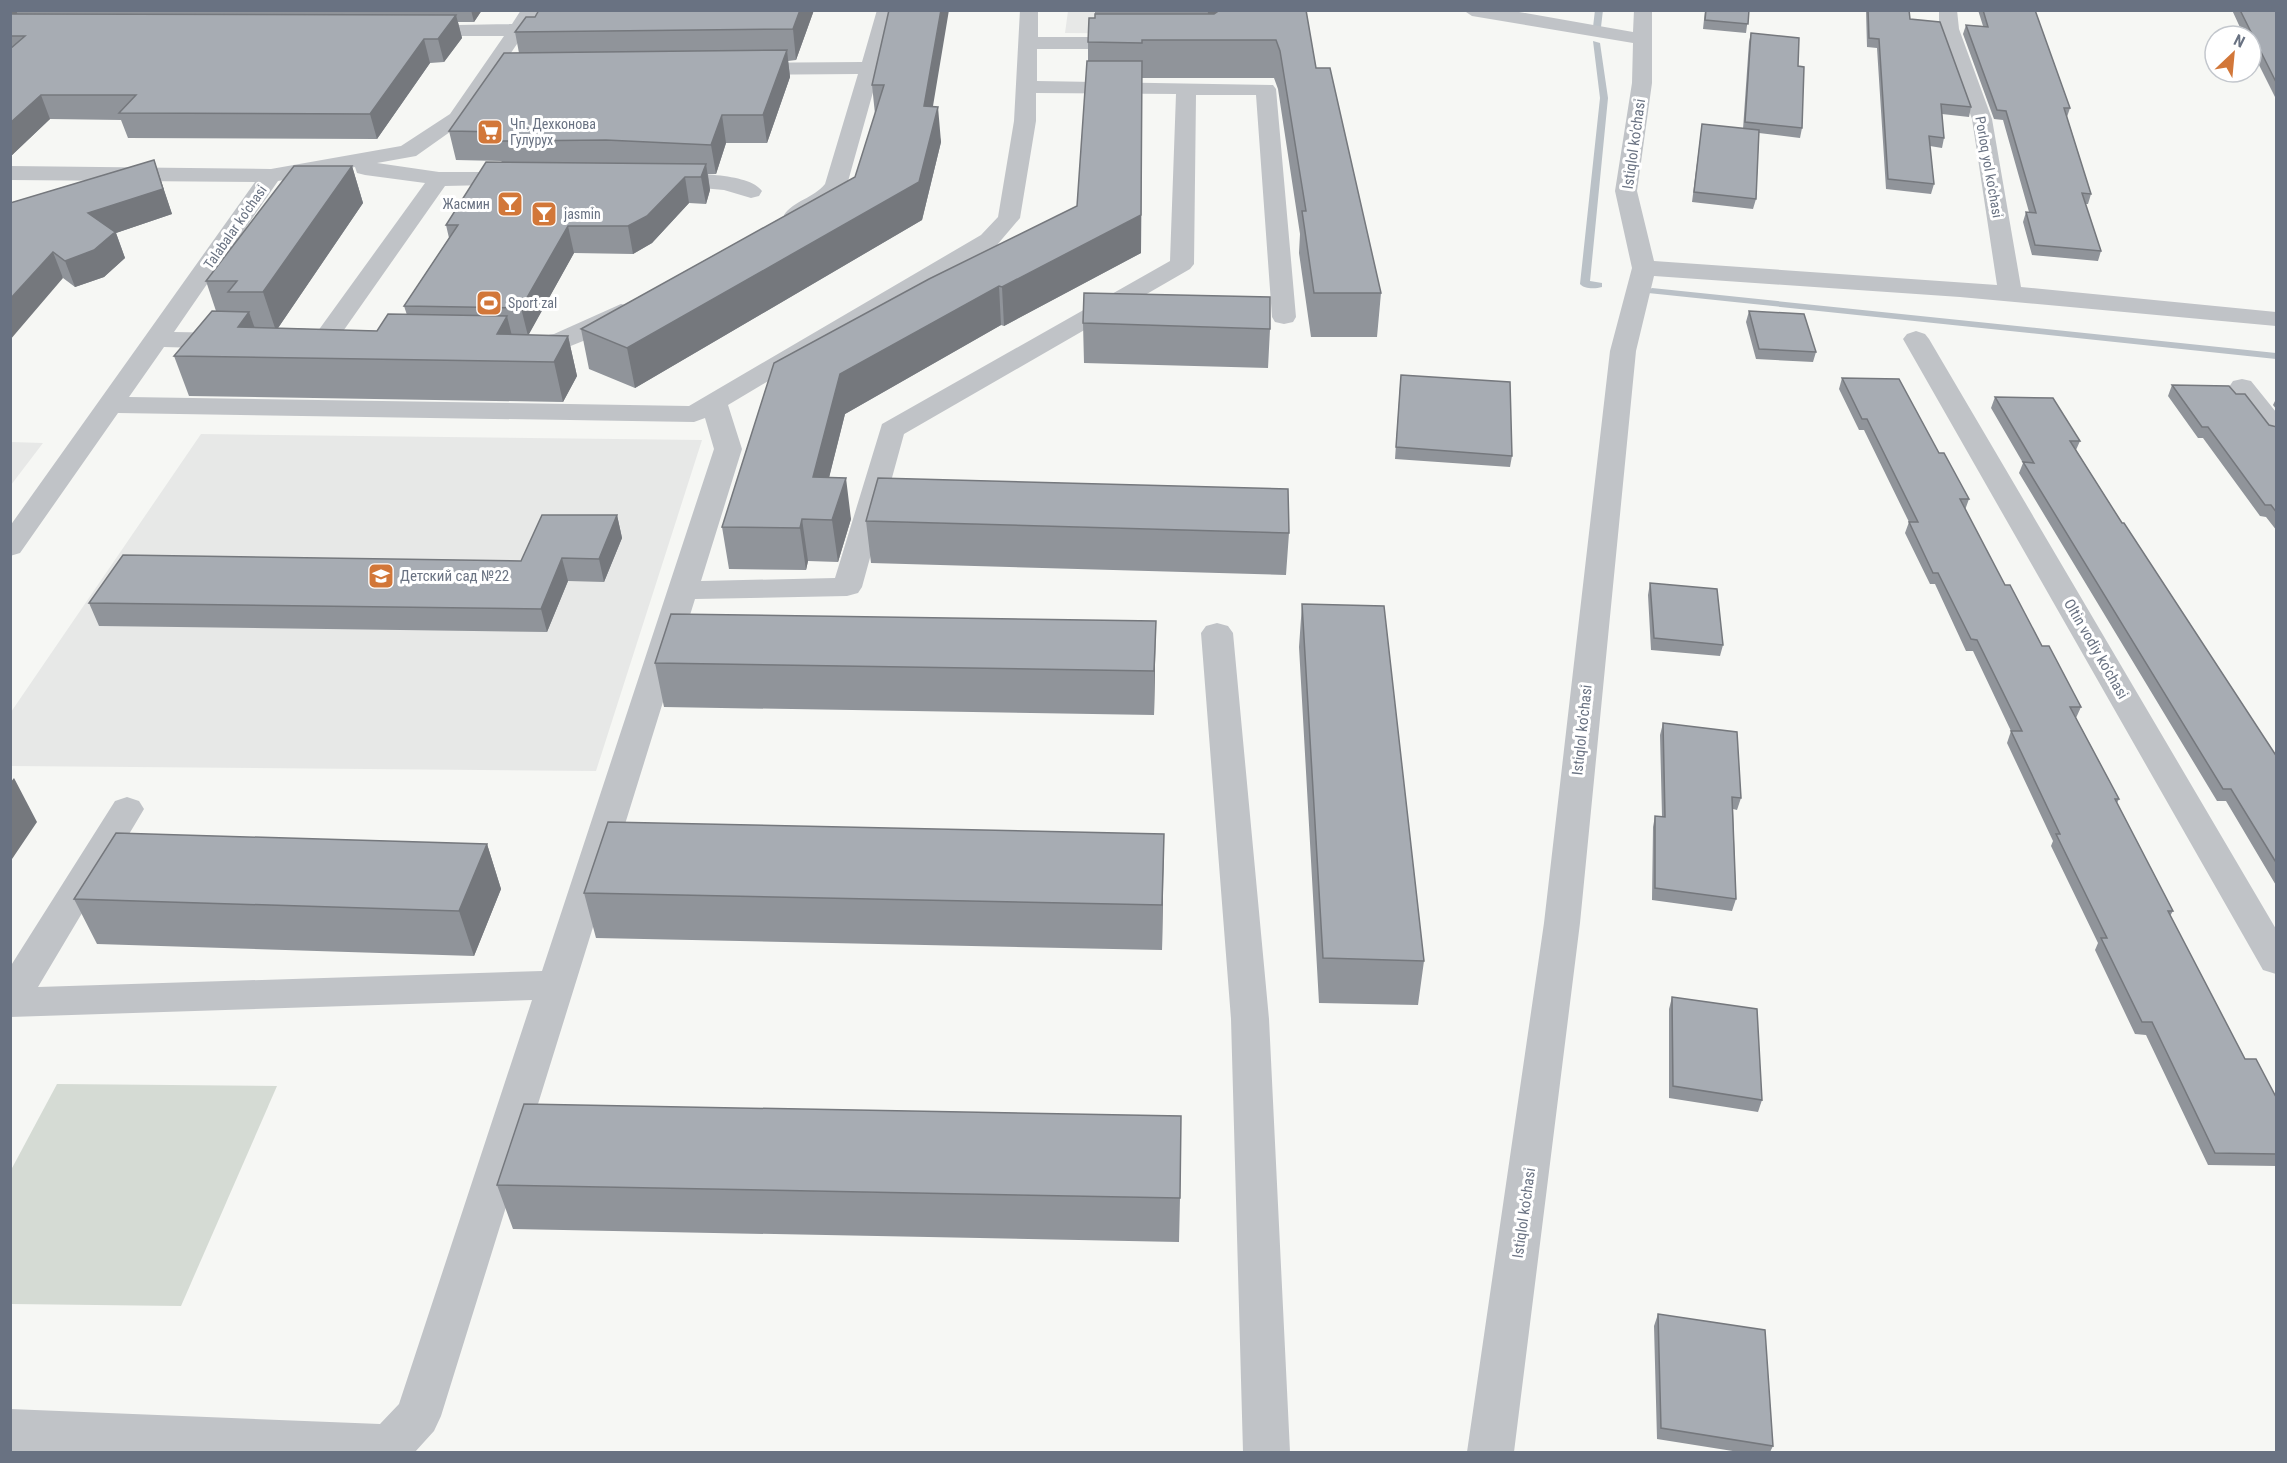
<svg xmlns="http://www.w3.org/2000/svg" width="2287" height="1463" font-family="'Roboto Condensed',sans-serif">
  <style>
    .built { fill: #e7e8e7 }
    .green { fill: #d5dbd4 }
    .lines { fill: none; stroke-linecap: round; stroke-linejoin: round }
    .stream { fill: #bac1c7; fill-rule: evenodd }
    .minor { fill: #c0c3c7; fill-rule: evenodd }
    .wall { fill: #90949a }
    .shaded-wall { fill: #75787d }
    .building { fill: #a7acb3; stroke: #75787d; stroke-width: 1.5 }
    .labels { text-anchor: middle; stroke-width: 6; stroke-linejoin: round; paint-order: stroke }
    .far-poi-label { font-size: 14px; fill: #697282; stroke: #fff; text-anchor: start }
    .far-street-label { font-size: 14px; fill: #697282; stroke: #fff }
    .street-label { font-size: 15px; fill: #697282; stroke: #fff }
    .poi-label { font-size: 15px; fill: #697282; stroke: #fff; text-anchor: start }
  </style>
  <rect width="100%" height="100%" fill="#f6f7f4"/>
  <!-- built -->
  <path class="built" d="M1068 11H1209L1201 34 1065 33Z
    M201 434 702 440 596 771 11 766V712Z
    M11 442 43 443 11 485 10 442Z"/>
  <!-- green -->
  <path class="green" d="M57 1084 277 1086 181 1306 11 1304V1170Z"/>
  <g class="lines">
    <!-- stream -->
    <path class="stream" d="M1595 10H1603L1601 27 1597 29 1593 27Z
      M1593 41 1600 43 1608 98 1590 281 1602 283V287C1595 289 1584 289 1580 284L1600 98Z
      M1652 288 2276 353V359L1648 293 1647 291Z"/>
    <!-- minor -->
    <path class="minor" d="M521 10H540L464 122 416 156 377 163 439 172H520L528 174 531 179 528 184 445 186 332 347 323 350 314 347 310 342 425 183 365 175 357 173 355 167 278 181 174 332 233 333 242 336 246 341 242 346 233 349 164 347 129 397 689 406 981 235 998 217 1014 121 1020 10H1038V37H1188L1198 43 1188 49H1037V81L1273 85 1276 89 1296 317 1293 322 1284 324 1275 322 1272 317 1256 95H1196L1194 264 1190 269 904 434 862 587 858 593 847 596 695 599 441 1416 434 1431 415 1452H10V1409L380 1424 399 1404 532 1000 10 1017V967L115 801 127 797 139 801 144 809 38 987 542 971 714 449 705 418 694 422 118 413 20 553 10 556V526L255 182 10 180V166L271 169 401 146 450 114 504 36H414L407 34 404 30 407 26 512 24ZM1036 93 1176 94 1170 261 882 424 835 578 701 581 742 449 728 405 997 245 1020 218 1036 121Z
      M877 10H896L847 185C835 203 810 226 787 220L784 215C793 201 814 198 825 184L858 74 745 75 738 73 735 69 738 65 745 63 862 62Z
      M1463 10H1508L1633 32 1634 10H1652V83L1637 191 1654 261 1997 285 1972 119 1939 29V10H1957L1959 29 1992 119 2021 287 2276 312V326L1960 297 1654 276 1636 351 1580 923 1514 1452H1467L1544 923 1610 351 1632 268 1615 191 1632 83 1633 43 1472 16Z
      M665 172C687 174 749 172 762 191L759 196 751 198 724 190 657 184 654 179 657 174Z
      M621 304 630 306 633 311 630 316C597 335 554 361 515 351L511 346 515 341 554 334Z
      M1916 331 1925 334 1929 339 2276 929V974L2263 970 1903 339 1907 334Z
      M2242 379 2251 381 2276 412V437L2266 435 2229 387 2233 381Z
      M1217 623 1228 626 1233 633 1269 1019 1290 1452H1243L1231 1019 1201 633 1206 626Z"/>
  </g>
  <!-- wall -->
  <path class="wall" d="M10 10H482L474 22H458L462 38 444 62 430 63 377 139 128 138 121 120 50 119 10 157Z
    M814 10 796 60 788 61 790 77 767 143H726L716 174H708L710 190 706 204 689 203 652 243 633 254 574 253 528 335 568 336 577 376 563 402 189 396 174 356 216 311 206 281 352 166 363 203 278 328 377 331 407 315 404 306 449 238 446 225 502 162 501 161 456 160 449 131 519 53 515 32 535 17Z
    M889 10 933 107 941 142 922 220 635 388 589 369 581 329 855 177 875 114 872 85Z
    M1095 10H1306L1316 68 1381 293 1377 337H1311L1299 253 1300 234 1278 89 1274 78H1142L1141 253 1004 326 1001 325 845 414 829 477 851 519 838 562 808 561 806 570 729 569 722 527 774 363 1077 206 1088 61V42L1095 18Z
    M1705 10H1749L1746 33 1703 29Z
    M1866 10H1909L1910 19 1971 107 1969 117 1942 114 1944 138 1942 148 1930 146 1934 184 1931 194 1886 189 1877 48 1867 47Z
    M1978 10H2035L2070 108 2067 117 2091 194 2088 204H2085L2101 251 2098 261 2032 255 2023 222 2026 212H2029L2003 120 1994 119 1963 34 1966 25 1983 26Z
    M2232 10H2277V101L2251 49V36H2244Z
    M1751 33 1798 66 1802 128 1800 138 1759 133 1756 199 1753 209 1692 202 1702 124 1743 129 1749 42Z
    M154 160 172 214 116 233 125 258 104 277 75 287 63 278 10 203Z
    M1749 311 1816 352 1813 362 1756 359 1746 322Z
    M1083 323 1270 329 1268 368 1084 363Z
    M1842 378 1939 453 1969 499 1965 510 2005 585 2042 646 2081 707 2076 718 2119 799 2117 803 2173 911 2170 916 2245 1059 2277 1099V1166L2208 1165 2146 1035 2135 1034 2095 950 2098 943 2051 846 2053 841 2007 743 2011 731 1973 651H1966L1935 584H1930L1905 533 1909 522 1864 430H1859L1839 389Z
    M2172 385 2236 394 2269 425 2277 427V531L2266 517 2260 516 2203 438H2198L2168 396Z
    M1400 386 1512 456 1510 467 1395 459Z
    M1995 397 2080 441 2076 450 2122 523 2277 757V887L2226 801H2217L2019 473 2023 463 1991 408Z
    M2277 397V410L2273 405Z
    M617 515 622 538 604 582 568 581 547 632 99 626 89 603 521 561Z
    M866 521 1289 533 1286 575 871 563Z
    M1650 583 1723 645 1720 656 1651 650 1648 595Z
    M1302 604 1424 961 1418 1005 1319 1003 1299 647Z
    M655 663 1155 664 1154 715 664 707Z
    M1663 723 1741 798 1737 810 1733 809 1736 899 1732 911 1652 900 1653 827 1655 816H1662L1660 735Z
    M1164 834 1162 950 596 938 584 893Z
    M487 844 501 889 474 956 97 944 74 899Z
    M1672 997 1762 1100 1758 1112 1669 1098V1009Z
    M497 1185 1180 1198 1179 1242 513 1229Z
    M1658 1314 1773 1446 1770 1452H1739L1657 1439 1654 1326Z"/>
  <!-- shaded-wall -->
  <path class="shaded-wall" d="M10 10H16L20 21 10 26Z
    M471 10H482L474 22Z
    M800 10H814L796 60 793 29Z
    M941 10H949L927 142 924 106Z
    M1208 10H1223L1207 35Z
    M456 15 462 38 444 62 438 39Z
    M424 39 430 63 377 139 370 114Z
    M787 50 790 77 767 143 763 115Z
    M1142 61 1141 253 1004 326 1002 287 1141 215Z
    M41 95 50 119 10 157V123Z
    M938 107 941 142 922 220 635 388 627 348 919 182Z
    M722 115 726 143 716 174 711 145Z
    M154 160 172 214 116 233 125 258 104 277 75 287 65 261 88 213Z
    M706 164 710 190 706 204 701 177Z
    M352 166 363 203 276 331 263 292Z
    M685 177 689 203 652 243 633 254 628 226Z
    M568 226 574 253 528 336 521 308Z
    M53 252 63 278 10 340V299Z
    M999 286 1001 325 845 414 819 518 813 477 840 374Z
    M249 312 263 351 238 327Z
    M507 316 517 356 497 334Z
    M568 336 577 376 563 402 554 362Z
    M846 478 851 519 838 562 832 520Z
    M617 515 622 538 604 582 599 559Z
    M802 519 808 561 806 570 800 528Z
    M562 558 568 581 547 632 541 609Z
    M1156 621 1155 664 1154 715V671Z
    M14 778 37 822 10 862V783Z
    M1164 834 1163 878 1162 950V905Z
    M487 844 501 889 474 956 459 911Z"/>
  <!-- building -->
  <path class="building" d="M539 10H800L793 29 515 32 526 17H535Z
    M889 10H941L924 106 938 107 919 182 627 348 581 329 855 177 884 85H872Z
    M1220 10H1306L1316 68H1330L1381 293H1314L1302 211H1306L1280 51 1276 40H1142V43L1088 42 1089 18H1095V14H1214Z
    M1706 10H1749L1748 24 1705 20Z
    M1868 10H1909L1910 19 1940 22 1971 107 1941 104 1944 138 1929 136 1934 184 1888 179 1879 39 1869 38Z
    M1983 10H2035L2070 108H2064L2091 194 2082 193 2101 251 2035 245 2026 212 2036 213 2006 111 1997 110 1966 25 1988 27Z
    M2240 10H2277V84Z
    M10 14H11L456 15 438 39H424L370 114 119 113 136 95H41L10 123V49L25 36H10Z
    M1751 33 1799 38 1798 66 1804 67 1802 128 1745 122Z
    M787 50 763 115H722L711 145 606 140 497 141 502 132 449 131 504 53Z
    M1087 61H1142L1141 215 1002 287 999 286 840 374 813 477 846 478 832 520 802 519 800 528 722 527 774 363 929 279 1077 206Z
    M1702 124 1759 130 1756 199 1694 192Z
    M154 160 163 189 88 213 115 232 94 250 65 261 53 252 10 299V203Z
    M486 162 706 164 701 177H685L647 216 628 226H568L521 308 404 306 458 225H446Z
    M294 166H352L263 292H228L237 281H206Z
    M1084 293 1270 297V329L1083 323Z
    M212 311 249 312 238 327 377 331 388 314 507 316 497 334 568 336 554 362 174 356Z
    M1749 311 1804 314 1816 352 1759 349Z
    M1401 375 1510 382 1512 456 1396 447Z
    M1842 378 1899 379 1939 453H1944L1969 499H1960L2005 585H2010L2042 646H2049L2081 707H2070L2119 799H2115L2173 911H2168L2245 1059H2256L2277 1099V1154L2215 1153 2152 1022H2142L2101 938H2107L2056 834H2060L2011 731H2022L1977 640 1971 639 1938 573H1933L1909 522H1918L1867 419H1862Z
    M2172 385 2229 386 2236 394H2245L2269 425 2277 427V513L2271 505H2265L2208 427H2202Z
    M1995 397 2053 398 2080 441H2070L2122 523H2124L2277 757V864L2231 789H2223L2023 462 2034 463Z
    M878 478 1288 489 1289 533 866 521Z
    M542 515H617L599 559 562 558 541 609 89 603 123 555 521 561Z
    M1650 583 1717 589 1723 645 1654 638Z
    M1302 604 1384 606 1424 961 1323 958Z
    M671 614 1156 621 1154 671 655 663Z
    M1663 723 1737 732 1741 798 1732 797 1736 899 1655 888V816L1665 817Z
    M608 822 1164 834 1162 905 584 893Z
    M116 833 487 844 459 911 74 899Z
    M1672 997 1757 1009 1762 1100 1673 1086Z
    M524 1104 1181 1116 1180 1198 497 1185Z
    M1658 1314 1765 1330 1773 1446 1661 1428Z"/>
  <!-- icons -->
  <defs>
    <g id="supermarket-square" transform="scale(1.35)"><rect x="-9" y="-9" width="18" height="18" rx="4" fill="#d27739" stroke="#fff"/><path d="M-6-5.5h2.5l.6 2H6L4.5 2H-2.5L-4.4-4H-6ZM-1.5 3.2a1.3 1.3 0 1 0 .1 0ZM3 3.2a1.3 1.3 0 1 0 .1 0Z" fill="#fff"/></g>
    <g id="bar-square" transform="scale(1.35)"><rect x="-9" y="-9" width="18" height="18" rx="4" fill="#d27739" stroke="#fff"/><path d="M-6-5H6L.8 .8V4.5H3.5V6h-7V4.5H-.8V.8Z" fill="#fff"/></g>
    <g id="stadium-square" transform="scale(1.35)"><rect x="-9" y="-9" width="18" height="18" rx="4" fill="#d27739" stroke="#fff"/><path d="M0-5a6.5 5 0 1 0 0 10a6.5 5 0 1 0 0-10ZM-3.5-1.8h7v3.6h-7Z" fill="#fff"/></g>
    <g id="school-square" transform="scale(1.35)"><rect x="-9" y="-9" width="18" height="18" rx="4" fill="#d27739" stroke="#fff"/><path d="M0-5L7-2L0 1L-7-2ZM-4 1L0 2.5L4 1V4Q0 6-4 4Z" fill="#fff"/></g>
  </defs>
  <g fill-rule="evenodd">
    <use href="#supermarket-square" x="490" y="132"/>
    <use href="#bar-square" x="510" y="204"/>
    <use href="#bar-square" x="544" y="214"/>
    <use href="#stadium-square" x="489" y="303"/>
    <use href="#school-square" x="381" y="576"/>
  </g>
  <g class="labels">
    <!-- far-poi labels -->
    <g class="far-poi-label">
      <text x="510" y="129">Чп. Дехконова<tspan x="510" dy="16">Гулурух</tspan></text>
      <text x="490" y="209" text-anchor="end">Жасмин</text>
      <text x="564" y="219">jasmin</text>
      <text x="508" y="308">Sport zal</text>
    </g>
    <!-- far-street labels -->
    <g class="far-street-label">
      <text transform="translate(1989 167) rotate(80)" y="5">Porloq yol ko'chasi</text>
      <text transform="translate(235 227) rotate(-55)" y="5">Talabalar ko'chasi</text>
    </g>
    <!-- street labels -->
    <g class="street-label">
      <text transform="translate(1634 144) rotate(-82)" y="5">Istiqlol ko'chasi</text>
      <text transform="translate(2096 649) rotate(60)" y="5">Oltin vodiy ko'chasi</text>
      <text transform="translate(1582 730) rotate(-84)" y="5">Istiqlol ko'chasi</text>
      <text transform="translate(1524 1213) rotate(-82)" y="5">Istiqlol ko'chasi</text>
    </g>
    <!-- poi labels -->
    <g class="poi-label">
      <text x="400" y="581">Детский сад №22</text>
    </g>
  </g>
  <!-- border -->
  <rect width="2287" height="1463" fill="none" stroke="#697282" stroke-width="24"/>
  <!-- north arrow -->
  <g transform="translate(2233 54) rotate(26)"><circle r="28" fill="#ffffff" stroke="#c3c7cd" stroke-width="1.5"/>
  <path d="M0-4.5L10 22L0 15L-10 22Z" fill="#d27739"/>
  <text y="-9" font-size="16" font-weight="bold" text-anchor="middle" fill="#697282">N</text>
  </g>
</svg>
